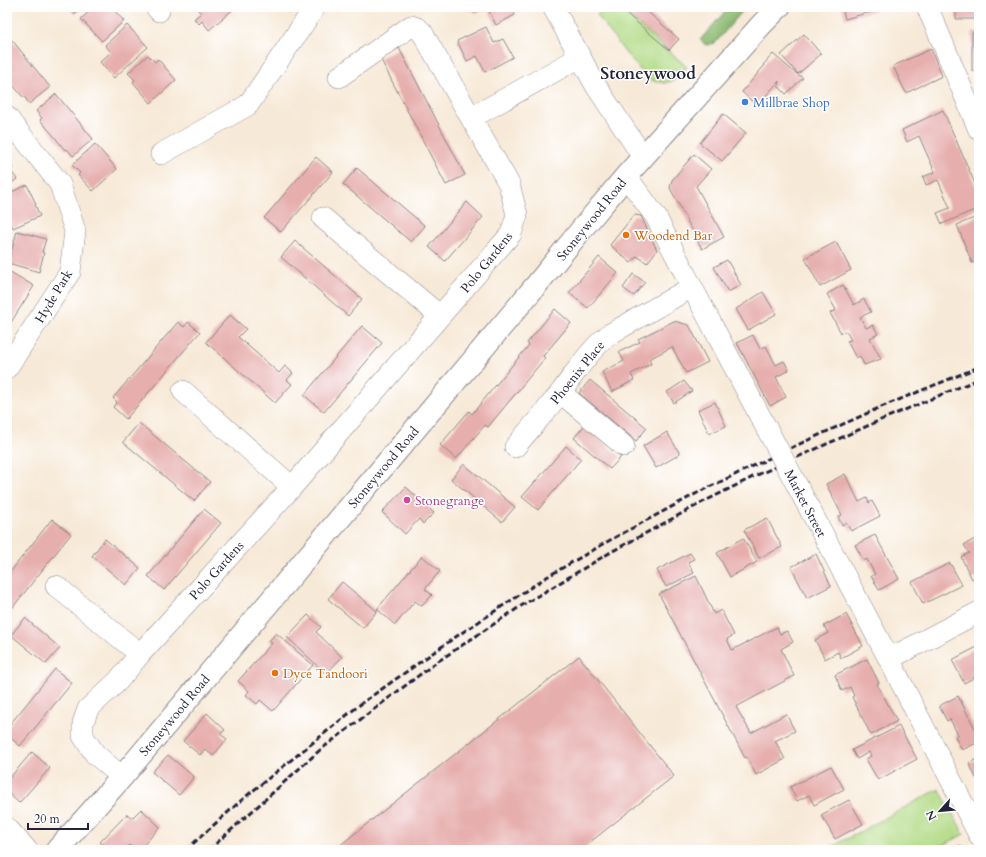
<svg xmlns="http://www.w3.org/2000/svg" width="986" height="857" font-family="Cardo,serif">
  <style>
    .green { fill: #b1da84; stroke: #6a7e60 }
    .forest { fill: #8cba72; stroke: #576e56 }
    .building { fill: #e6aead }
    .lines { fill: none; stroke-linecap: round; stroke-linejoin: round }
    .street-casing { stroke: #8c8689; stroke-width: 22 }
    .primary-casing { stroke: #8c8689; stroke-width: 24 }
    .street { stroke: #fff; stroke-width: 21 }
    .primary { stroke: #fff; stroke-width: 22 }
    .rail { stroke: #22223b; stroke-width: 3; stroke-dasharray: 6 3; stroke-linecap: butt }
    .street-bridge-casing { stroke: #8c8689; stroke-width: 22; stroke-linecap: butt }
    .street-bridge { stroke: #fff; stroke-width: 21 }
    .shop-dot { fill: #3f7fe0; stroke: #fff; stroke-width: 1.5 }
    .food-dot { fill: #e8710a; stroke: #fff; stroke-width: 1.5 }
    .hotel-dot { fill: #d1479c; stroke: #fff; stroke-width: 1.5 }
    .labels { text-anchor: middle; stroke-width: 3; stroke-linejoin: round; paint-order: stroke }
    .shop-label { font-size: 13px; fill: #366cbe; stroke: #fff; text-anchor: start }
    .street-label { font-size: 13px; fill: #22223b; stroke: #fff }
    .food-label { font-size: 13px; fill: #c56008; stroke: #fff; text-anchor: start }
    .hotel-label { font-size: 13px; fill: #b23c85; stroke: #fff; text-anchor: start }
    .district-label { font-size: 17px; font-weight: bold; fill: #22223b; stroke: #fff }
  </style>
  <rect width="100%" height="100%" fill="#fff"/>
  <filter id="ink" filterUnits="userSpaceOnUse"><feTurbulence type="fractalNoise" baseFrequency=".025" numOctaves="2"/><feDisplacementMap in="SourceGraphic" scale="8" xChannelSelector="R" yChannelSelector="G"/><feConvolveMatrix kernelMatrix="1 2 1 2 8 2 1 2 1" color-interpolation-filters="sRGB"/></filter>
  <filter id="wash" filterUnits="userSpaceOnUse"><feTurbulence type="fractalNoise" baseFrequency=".012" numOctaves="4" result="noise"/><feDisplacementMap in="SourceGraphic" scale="16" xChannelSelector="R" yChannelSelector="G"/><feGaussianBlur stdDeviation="0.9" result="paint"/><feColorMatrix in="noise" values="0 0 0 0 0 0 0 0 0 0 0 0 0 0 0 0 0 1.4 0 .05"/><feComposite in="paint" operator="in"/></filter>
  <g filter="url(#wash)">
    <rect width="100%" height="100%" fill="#f7e9d7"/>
    <!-- green -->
    <path class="green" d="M609 7H619L687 67 675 80 665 83 657 82 648 79 624 51 597 15Z
      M939 789 964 834 934 850H826Z"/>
    <!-- forest -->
    <path class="forest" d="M729 7H746L715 43 706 45 700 40Z"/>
    <g id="blocks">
      <!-- building -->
      <path class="building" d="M63 7H83L74 14 69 8 67 10Z
        M94 7H111L124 21 102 41 81 19Z
        M195 7H236L209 30 202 21 199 24 194 19 201 13Z
        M471 7H511L515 15 496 25 487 7 475 13Z
        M619 7H642L679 39 669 50Z
        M842 7H877V10L845 19Z
        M956 7H979V19H956Z
        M127 25 148 47 114 78 100 62 111 52 105 45Z
        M486 27 494 43 503 39 513 57 485 72 477 56 467 61 457 41Z
        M972 32H979V71H972Z
        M804 34 821 54 798 74 781 55Z
        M12 40 50 87 29 104 24 96 23 97 7 78V45Z
        M399 48 465 175 446 185 380 58Z
        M931 49 942 76 906 93 893 66Z
        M773 54 793 71 803 78 786 94 778 86 779 81 757 106 742 92 764 66 763 65Z
        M148 55 155 62 158 59 176 80 151 103 133 82 135 80 128 73Z
        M56 94 93 139 73 156 67 149 65 150 53 135 40 120 42 118 36 111Z
        M943 110 979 193V208L942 224 937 213 950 208 938 180 926 185 923 177 935 172 925 150 919 136 907 142 902 130Z
        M723 114 746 133 722 161 700 143Z
        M95 144 117 169 93 191 78 175 80 173 72 165Z
        M694 154 711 169 696 186 724 237 702 249 670 188 672 180Z
        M316 157 333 172 281 232 264 218Z
        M7 161 13 168 10 170 17 179 7 187Z
        M357 168 425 226 411 242 343 184Z
        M27 185 36 204 35 205 40 216 13 228 7 215V194Z
        M467 202 483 217 445 261 429 247Z
        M634 215 641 216 657 250 647 263 637 256 631 263 610 245Z
        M979 216V260L972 263 957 225Z
        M17 231 46 239 42 252 44 253 39 272 8 263Z
        M295 241 362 299 348 316 281 257Z
        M836 242 851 270 820 287 805 258Z
        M599 257 618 273 588 308 569 293Z
        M727 260 741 285 728 292 714 267Z
        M979 269V279L976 271Z
        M7 270 34 286 8 327H7Z
        M633 274 645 282 634 296 623 288Z
        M843 285 854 305 864 299 871 312 860 317 866 328 873 325 878 334 870 338 881 359 864 365 860 356 856 358 847 341 851 340 846 331 841 333 830 313 836 310 827 294Z
        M763 292 776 314 748 330 736 309Z
        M555 309 571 323 543 356 545 358 488 427 485 425 456 459 440 445 469 411 472 414 529 345 527 343Z
        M230 315 246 329 238 337 279 373 285 366 293 373 287 380 292 384 275 403 206 342Z
        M674 321 689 325 708 362 686 373 672 347 649 359 651 364 631 374 634 380 612 392 602 372 624 361 619 352 640 342 638 339Z
        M178 322 184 327 188 322 200 332 126 419 113 407 117 402 113 398Z
        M362 326 382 343 324 412 304 395Z
        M753 335 760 349 766 346 776 365 784 361 789 370 776 377 786 397 770 406 737 343Z
        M590 380 647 428 636 441 579 393Z
        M684 381 692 391 674 403 667 392Z
        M715 402 726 426 709 434 698 410Z
        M139 423 210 482 194 501 123 442Z
        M584 426 621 457 610 469 574 438Z
        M667 432 680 454 656 468 643 446Z
        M566 446 581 459 538 510 522 497Z
        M464 464 515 507 502 522 451 479Z
        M845 474 859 502 867 498 869 503 872 501 880 516 851 531 846 523 842 525 838 517 842 515 826 484Z
        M406 487 434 513 423 524 419 519 405 534 382 512Z
        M204 509 221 523 164 590 148 576Z
        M767 518 782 547 759 558 744 530Z
        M52 519 71 534 9 612 7 610V576Z
        M875 535 899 579 879 590 871 576 875 574 871 567 867 559 864 561 855 545Z
        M743 538 757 562 730 577 717 553Z
        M105 539 140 568 126 585 92 556Z
        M975 539 979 547V576L972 579 961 557 969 553 964 545Z
        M690 553 694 559 688 562 694 573 666 587 657 570Z
        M816 554 831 586 807 598 791 567Z
        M422 556 440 571 425 589 432 595 422 606 415 601 395 625 377 609Z
        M950 563 962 585 923 604 912 582Z
        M696 576 714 614 721 610 734 635 727 639 732 650 777 627 780 634 787 631 793 642 781 649 794 676 736 707 751 733 786 714 795 731 775 741 785 759 756 775 747 757 745 758 659 594Z
        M342 582 377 611 363 628 328 599Z
        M846 614 863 646 841 658 838 652 825 659 815 640 828 633 824 626Z
        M308 615 321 627 316 632 342 657 326 674 287 637Z
        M25 618 60 648 46 664 11 635Z
        M276 633 313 665 273 711 260 700 257 704 246 695 249 691 238 681 272 643 269 641Z
        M979 646V675L964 683 952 660Z
        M579 656 674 776 580 850H334Z
        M867 659 879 683 877 684 897 721 871 735 852 697 854 696 850 687 842 691 835 675Z
        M55 669 72 683 20 746 7 735V728Z
        M958 696 979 736V742L962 750 955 737 958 735 950 719 947 721 939 706Z
        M207 713 225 730 220 734 227 739 213 756 205 749 200 755 183 741Z
        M899 726 917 759 878 780 866 759 871 756 869 752 857 759 852 750Z
        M32 752 50 768 19 803 7 792V781Z
        M168 755 194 777 179 795 152 772Z
        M979 758V777L976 778 969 763Z
        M831 766 844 789 814 805 809 795 797 801 790 787Z
        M849 800 863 824 835 839 821 815Z
        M141 809 160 827 139 850H135L129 845 124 850H109L100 842 127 814 132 818Z
        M961 845 964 850H952Z"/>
    </g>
  </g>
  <g filter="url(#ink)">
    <use href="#blocks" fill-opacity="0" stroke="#8c8689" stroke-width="1"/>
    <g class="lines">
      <!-- street casing -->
      <g class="street-casing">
        <path id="street" d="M156 7 159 11
          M553 7 596 86 643 157
          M927 7 939 34 979 130
          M339 77 411 26 417 28 422 32 471 118
          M7 117 60 184 75 231 70 272 7 368
          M161 154 248 105 315 7
          M626 176 656 217 692 287 761 418
          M323 218 440 316
          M183 391 292 487
          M561 393 624 446
          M515 447C530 429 546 411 561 392 576 372 590 349 610 334L692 287
          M799 489 889 659 979 835
          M56 586 140 654
          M889 659 979 612
          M122 777 95 754 83 736V723L88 709 118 681 140 654 292 487 511 234 517 215 509 184 471 118 580 57
          M7 828 27 850"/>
      </g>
      <!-- primary casing -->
      <g class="primary-casing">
        <path id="primary" d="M57 850 122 777 390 459 538 283 586 224 626 176 762 24 779 7"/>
      </g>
      <!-- street -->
      <use href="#street" class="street"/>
      <!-- primary -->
      <use href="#primary" class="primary"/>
      <!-- rail -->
      <path class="rail" d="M186 850 244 798 362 703 454 638 545 578 612 539 701 491 795 446 881 407 979 367
        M209 850 320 750 434 664 521 606 611 552 703 502 755 476 883 419 979 379"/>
      <!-- street-bridge casing -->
      <g class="street-bridge-casing">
        <path id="street-bridge" d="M761 418 799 489"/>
      </g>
      <!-- street-bridge -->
      <use href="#street-bridge" class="street-bridge"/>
    </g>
  </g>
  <!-- markers -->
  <circle class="shop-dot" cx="745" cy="102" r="4"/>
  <g class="food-dot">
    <circle cx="626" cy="235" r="4"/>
    <circle cx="275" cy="673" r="4"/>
  </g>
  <circle class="hotel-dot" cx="407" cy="500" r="4"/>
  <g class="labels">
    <!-- shop labels -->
    <g class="shop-label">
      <text x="753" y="107">Millbrae Shop</text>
    </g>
    <!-- street labels -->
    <g class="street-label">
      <text transform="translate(591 219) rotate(-51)" y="5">Stoneywood Road</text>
      <text transform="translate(486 262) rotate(-51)" y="5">Polo Gardens</text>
      <text transform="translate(53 296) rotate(-59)" y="5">Hyde Park</text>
      <text transform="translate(577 372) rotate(-51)" y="5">Phoenix Place</text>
      <text transform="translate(383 467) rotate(-50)" y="5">Stoneywood Road</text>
      <text transform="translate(806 503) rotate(62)" y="5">Market Street</text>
      <text transform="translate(216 570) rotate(-48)" y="5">Polo Gardens</text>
      <text transform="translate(174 715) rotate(-50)" y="5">Stoneywood Road</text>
    </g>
    <!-- food labels -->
    <g class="food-label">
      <text x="634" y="240">Woodend Bar</text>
      <text x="283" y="678">Dyce Tandoori</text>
    </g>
    <!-- hotel labels -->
    <g class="hotel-label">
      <text x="415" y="505">Stonegrange</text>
    </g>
    <!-- district labels -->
    <g class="district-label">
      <text x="648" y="79">Stoneywood</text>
    </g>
  </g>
  <!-- margin -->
  <rect width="986" height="857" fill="none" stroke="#fff" stroke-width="24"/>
  <!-- north arrow -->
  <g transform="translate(940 811) rotate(243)" stroke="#ffffff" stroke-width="3" paint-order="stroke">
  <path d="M0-3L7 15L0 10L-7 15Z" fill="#22223b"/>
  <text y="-6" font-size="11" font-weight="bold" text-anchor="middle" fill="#22223b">N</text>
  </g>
  <!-- scale -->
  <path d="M28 823v6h60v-6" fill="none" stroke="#22223b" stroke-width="2"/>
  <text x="34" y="823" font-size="12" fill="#22223b" stroke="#ffffff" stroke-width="3" paint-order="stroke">20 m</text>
</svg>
